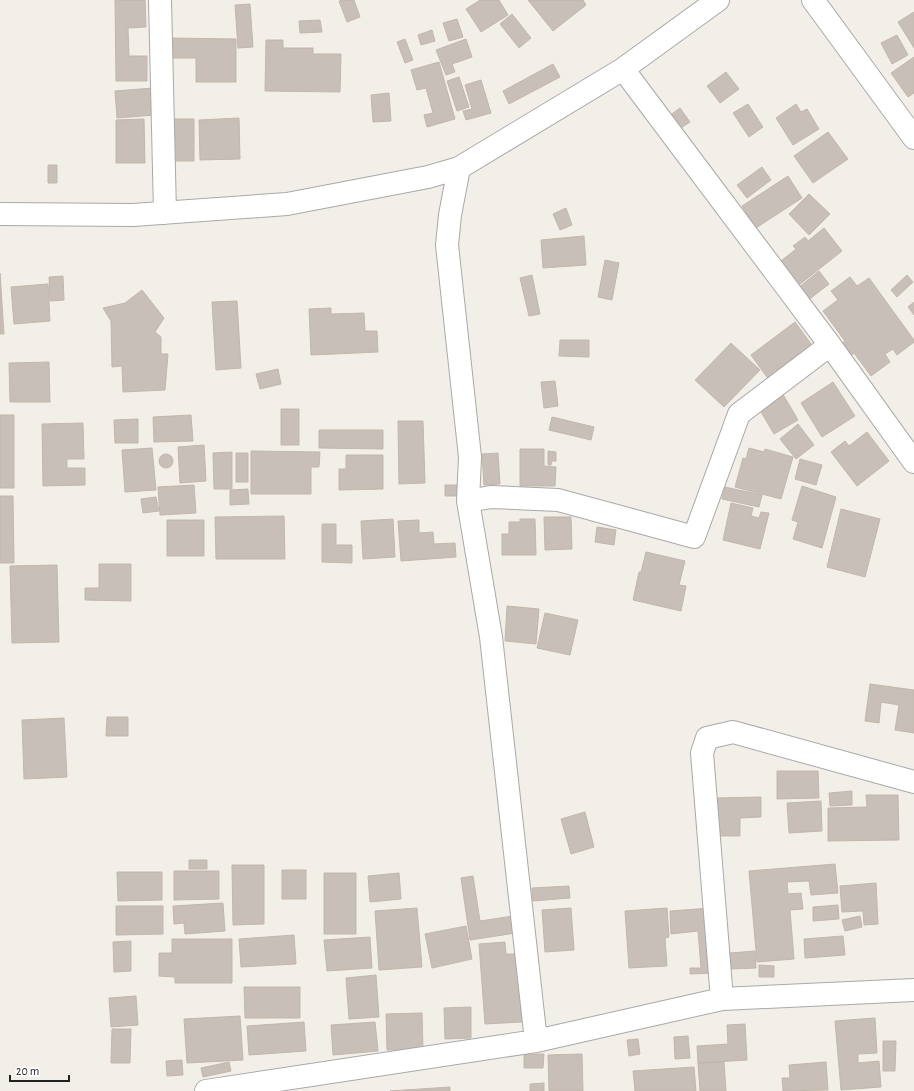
<svg xmlns="http://www.w3.org/2000/svg" width="914" height="1091" font-family="'Alegreya Sans',sans-serif">
  <style>
    .building { fill: #c7bfb8; stroke: #c4b6ab }
    .lines { fill: none; stroke-linecap: round; stroke-linejoin: round }
    .minor-casing { stroke: #a9a9a9; stroke-width: 24 }
    .minor { stroke: #fff; stroke-width: 22 }
  </style>
  <rect width="100%" height="100%" fill="#f2efe9"/>
  <!-- building -->
  <path class="building" d="M115 0H145L146 27 128 28 129 56H147V81H116Z
    M343 0H354L360 17 347 22 339 1Z
    M480 0H499L508 15 481 32 466 9Z
    M528 0H583L586 5 553 31Z
    M250 4 253 47 238 48 235 5Z
    M914 12V48L898 22Z
    M512 14 531 38 519 48 500 24Z
    M457 19 463 37 449 41 443 23Z
    M320 20 322 32 300 33 299 21Z
    M432 30 435 41 421 45 418 35Z
    M897 35 908 55 892 64 881 43Z
    M169 38 236 39V82H196V58H169Z
    M405 39 413 60 405 63 397 42Z
    M466 39 472 57 452 64 455 72 446 75 436 50Z
    M266 40H283V48H313V54H341L340 92 265 91Z
    M914 57V93L908 97 891 73Z
    M439 62 455 119 427 127 424 115 433 113 426 88 417 90 411 70Z
    M553 64 560 77 509 104 503 91Z
    M726 72 739 89 720 103 707 86Z
    M459 77 469 107 457 111 447 81Z
    M481 80 491 113 466 120 463 111 472 109 465 85Z
    M153 88 155 115 117 118 115 91Z
    M389 93 391 121 373 122 371 95Z
    M748 104 763 127 749 137 733 113Z
    M796 104 801 112 807 109 819 129 793 145 776 118Z
    M680 108 690 122 678 130 669 116Z
    M239 118 240 159 200 160 199 120Z
    M144 119 145 163H116V120Z
    M166 119H194V161H166Z
    M828 132 848 159 813 183 794 156Z
    M48 165H57V183H48Z
    M762 167 771 180 747 198 737 185Z
    M788 176 802 198 756 228 742 206Z
    M809 194 830 214 809 235 789 214Z
    M566 208 572 225 560 230 553 214Z
    M824 228 842 251 799 285 781 261 796 249 793 246 805 237 808 241Z
    M584 236 586 265 543 268 541 240Z
    M605 260 619 263 612 300 598 297Z
    M819 271 829 284 806 302 797 289Z
    M0 273 4 334H0Z
    M532 275 540 314 529 316 520 278Z
    M907 275 913 282 897 297 891 290Z
    M63 276 64 300 50 301 49 277Z
    M850 277 857 286 869 278 914 340V342L897 355 893 349 885 354 890 362 871 376 854 353 850 357 841 344 845 341 823 311 838 300 831 291Z
    M48 284 50 321 14 324 11 287Z
    M142 290 164 318 155 332 161 337V354H168L165 390 123 392 122 366 112 367 111 321 103 308 125 303Z
    M237 301 241 368 216 370 212 302Z
    M914 302V315L908 307Z
    M331 308V314L364 313 365 331H377L378 352 311 355 309 309Z
    M795 322 814 348 769 380 751 355Z
    M560 340H589V357L559 356Z
    M731 343 760 370 724 407 695 380Z
    M49 362 50 402H10L9 363Z
    M278 369 281 384 260 389 256 374Z
    M555 381 558 406 544 408 541 382Z
    M833 382 855 416 822 437 801 403Z
    M781 391 798 420 774 434 757 405Z
    M281 409H299V445H281Z
    M0 415H14V488H0Z
    M191 415 193 441 154 442 153 417Z
    M552 417 594 427 591 440 549 430Z
    M138 419V443H115L114 420Z
    M398 421H423L425 483 399 484Z
    M83 423 84 459H67V468H85V485L43 486 42 424Z
    M798 424 814 445 796 459 780 439Z
    M319 430H383V449L319 448Z
    M867 432 889 461 857 486 831 452 845 441 849 446Z
    M204 445 206 481 180 483 178 447Z
    M152 448 156 490 125 492 122 450Z
    M749 448 764 452 765 449 793 457 781 499 735 487 743 458 746 459Z
    M520 449H544V466L556 467 555 486H520Z
    M251 451 320 452 319 467H311V494H251Z
    M548 451 556 452V461H552L551 465H548Z
    M232 452V489H214L213 453Z
    M236 453H248V482H236Z
    M498 453 500 484 484 485 482 454Z
    M159 461a7 7 0 1 1 14 0a7 7 0 1 1-14 0Z
    M346 455H383V489L339 490V469H346Z
    M800 459 822 465 816 485 795 479Z
    M194 485 196 513 160 515 158 487Z
    M445 485H459V496H445Z
    M802 486 836 497 822 548 793 539 798 522 792 520Z
    M725 487 762 495 759 507 722 499Z
    M248 489 249 504 230 505V490Z
    M0 496H13L14 563H0Z
    M156 497 159 511 143 513 141 499Z
    M731 503 753 508 751 516 759 518 761 512 769 513 760 549 723 540Z
    M841 509 880 519 865 577 827 567Z
    M284 516 285 559H216L215 517Z
    M544 517H571L572 549 545 550Z
    M393 519 395 557 363 559 361 521Z
    M520 519H535L536 555H502V534H509V522H520Z
    M167 520H204V556H167Z
    M419 520V533L433 532 434 544 455 543 456 557 401 561 398 521Z
    M322 524H336V545H352V563L322 562Z
    M597 527 616 530 614 545 595 542Z
    M646 552 685 561 679 585 686 586 681 611 633 600 639 572H641Z
    M99 564H131V601L85 600V588H99Z
    M57 565 59 642 12 643 10 566Z
    M507 606 539 609 536 644 505 641Z
    M545 613 578 620 570 655 537 648Z
    M870 684 914 690V733L895 730 899 705 881 702 879 723 865 721Z
    M107 717H128V736H106Z
    M64 718 67 777 24 779 22 720Z
    M777 771H818L819 798 777 799Z
    M852 791V805L830 806 829 793Z
    M866 795H898L899 840 828 841V808L867 807Z
    M761 797V817L740 818V836H716L715 798Z
    M821 801 822 831 789 833 787 803Z
    M585 812 594 847 571 854 561 819Z
    M189 860H207V869H189Z
    M835 864 838 893 811 895 809 881 787 882 788 894 801 893 803 909 790 910 794 959 757 962 749 871Z
    M232 865H264V924L233 925Z
    M282 870H306V899H282Z
    M174 871H219V899L174 900Z
    M117 872H162V900L118 901Z
    M324 873H356V934H324Z
    M399 873 401 899 370 902 368 876Z
    M473 876 480 921 513 916 516 933 470 940 461 878Z
    M876 883 878 924 864 925 863 911 842 912 840 886Z
    M569 886 570 898 533 901 532 888Z
    M223 903 225 931 185 934 184 923 174 924 173 906Z
    M838 905 839 919 813 921V907Z
    M116 906H163V934L116 935Z
    M417 908 422 967 379 970 375 911Z
    M571 908 574 950 545 952 542 910Z
    M667 908 669 937 665 938 667 966 629 968 625 911Z
    M710 908 715 973 690 974V968H701L698 931 671 934 670 911Z
    M860 916 862 927 845 931 842 920Z
    M466 926 472 959 432 968 425 934Z
    M294 935 296 964 241 967 239 939Z
    M843 936 845 955 805 958 804 939Z
    M370 937 372 968 327 971 324 940Z
    M172 939H232V983H175V977L159 976V953H172Z
    M131 941V971L114 972 113 942Z
    M505 942 506 954H518L522 1022 485 1024 479 944Z
    M755 951 756 968 730 969V953Z
    M759 965 774 966V977H759Z
    M376 975 379 1017 349 1019 346 978Z
    M244 987H300V1018H245Z
    M136 996 138 1025 111 1027 109 998Z
    M471 1007V1038L445 1039 444 1008Z
    M422 1013 423 1049 387 1050 386 1014Z
    M240 1016 243 1060 187 1063 184 1019Z
    M875 1018 877 1053 858 1054V1063L879 1061 881 1087 841 1090 835 1021Z
    M304 1022 306 1051 249 1055 247 1026Z
    M375 1022 378 1051 333 1055 331 1025Z
    M745 1024 747 1060 698 1063 697 1046 728 1044 727 1025Z
    M112 1029H131L130 1063H111Z
    M688 1036 690 1058 675 1059 674 1037Z
    M638 1039 640 1054 629 1056 627 1040Z
    M883 1041H896L895 1071H883Z
    M524 1054H544L543 1068H524Z
    M582 1054 583 1091H549L548 1055Z
    M182 1060 183 1075 167 1076 166 1061Z
    M229 1062 231 1071 203 1077 201 1068Z
    M724 1062 726 1091H700L698 1063Z
    M826 1062 828 1090 783 1091 782 1078H790L789 1065Z
    M694 1067 696 1091H635L633 1071Z
    M544 1083V1091H530V1084Z
    M450 1087V1091H390Z"/>
  <g class="lines">
    <!-- minor casing -->
    <g class="minor-casing">
      <path id="minor" d="M160 0 165 213
        M813 0 914 138
        M623 69 830 345 914 462
        M459 168 450 215 447 245 470 457 468 501 491 637 536 1041
        M0 214 133 215 287 204 428 177 459 168 623 69 718 0
        M468 501 491 497 558 500 694 537 739 414 830 345
        M722 999 702 753 707 738 733 732 914 782
        M206 1091 536 1041 722 999 914 990"/>
    </g>
    <!-- minor -->
    <use href="#minor" class="minor"/>
  </g>
  <!-- scale -->
  <path d="M10 1075v6h59v-6" fill="none" stroke="#222222" stroke-width="2"/>
  <text x="16" y="1075" font-size="12" fill="#222222" stroke="#ffffff" stroke-width="3" paint-order="stroke">20 m</text>
</svg>
